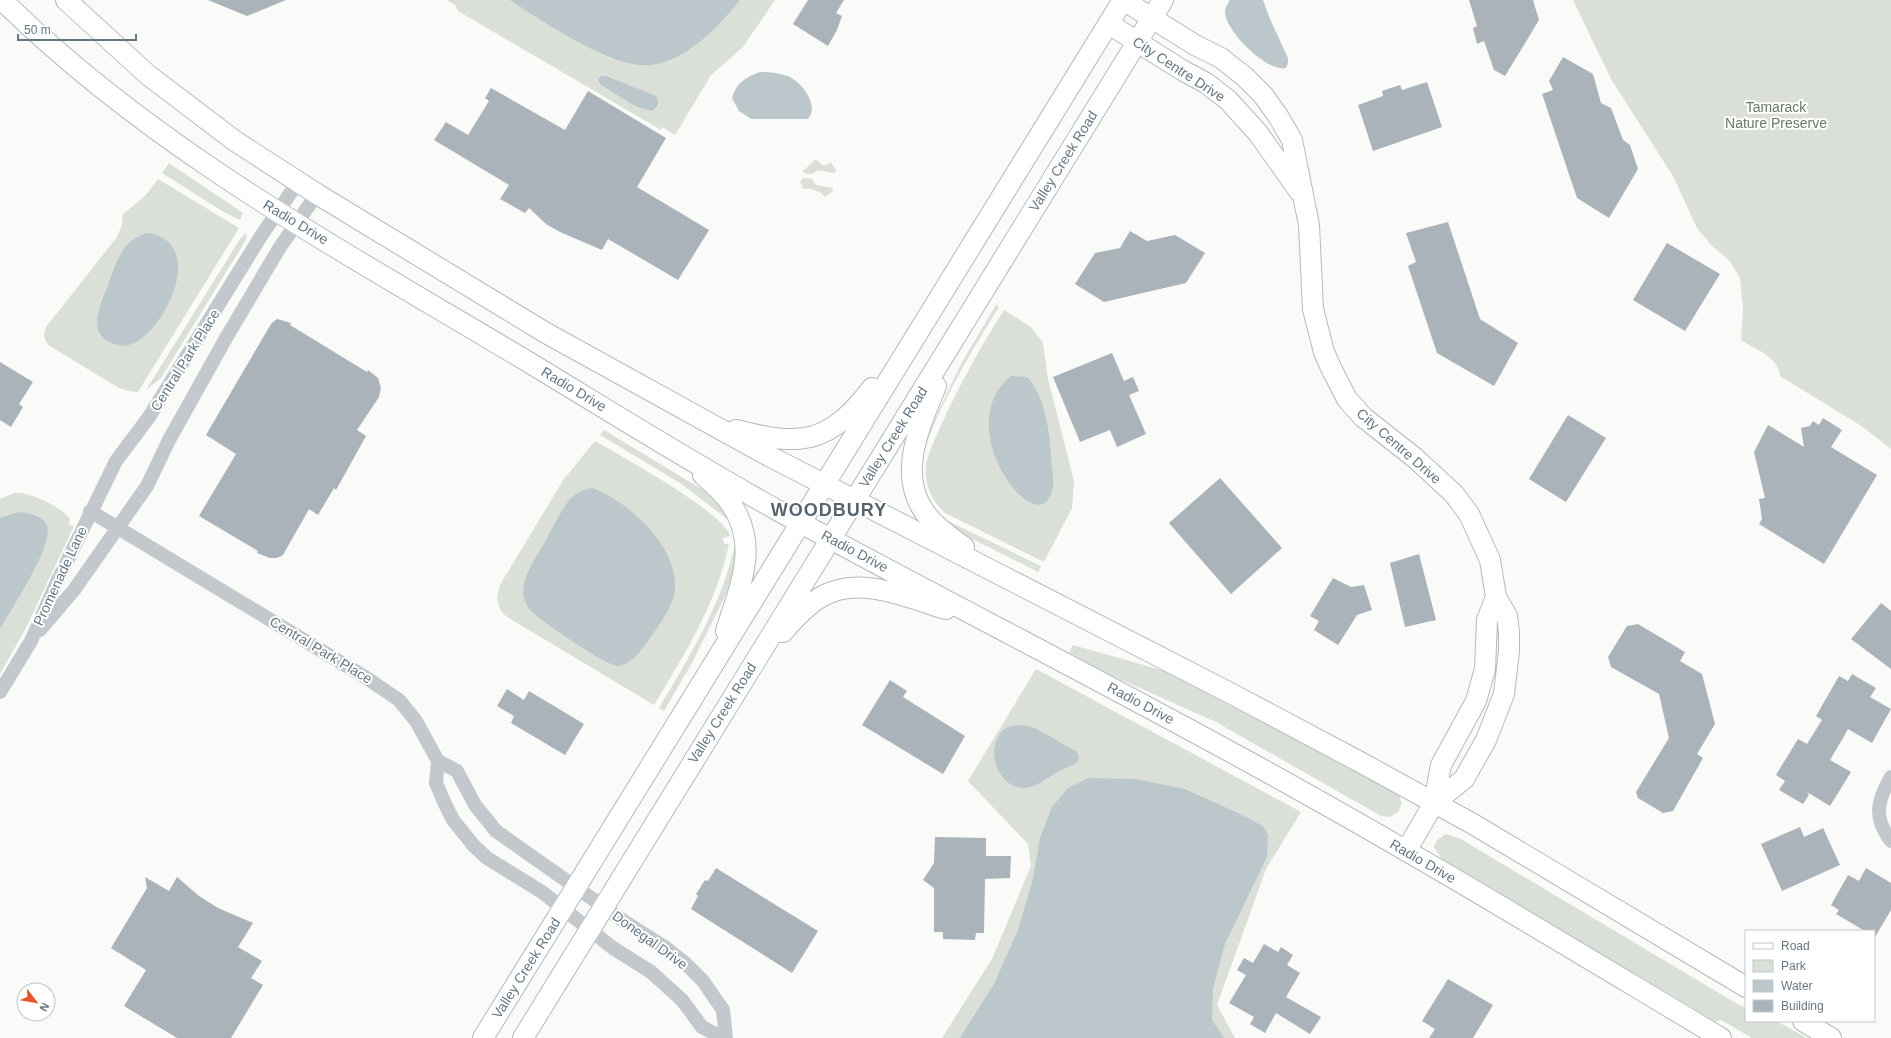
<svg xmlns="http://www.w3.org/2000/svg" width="1891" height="1038" font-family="Arial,sans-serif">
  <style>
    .green { fill: #dadfd7 }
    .water { fill: #bbc7cb }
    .building { fill: #aab3b9 }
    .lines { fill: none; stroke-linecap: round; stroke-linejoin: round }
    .secondary-casing { stroke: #b3babf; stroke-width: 22 }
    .street { stroke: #c3c8cc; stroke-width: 14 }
    .secondary { stroke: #fff; stroke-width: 20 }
    .labels { text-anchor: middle; stroke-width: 4; stroke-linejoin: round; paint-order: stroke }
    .street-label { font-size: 14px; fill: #657683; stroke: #fff }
    .park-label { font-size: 14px; fill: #687a64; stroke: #fff }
    .district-label { font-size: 18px; font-weight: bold; letter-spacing: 1px; fill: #57646e; stroke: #fff }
  </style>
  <rect width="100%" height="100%" fill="#fafaf8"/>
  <!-- green -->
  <path class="green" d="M447 0H775L743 47 711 75 675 135 662 127 661 130 458 11 456 6Z
    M1573 0H1891V449L1863 427 1780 376C1779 357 1755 349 1741 340L1743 309 1740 278 1730 261 1712 246 1697 228 1673 176 1611 79Z
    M816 159 822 165H828L830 162 836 170 835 173 818 170 812 174 804 173 803 171Z
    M169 163 243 213 240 220 222 211 162 173Z
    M804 178 812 179 816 185 832 188 833 191 825 197C821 191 809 187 803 189L800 181Z
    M158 179 239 228 138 392 129 391 119 388 50 346C44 341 43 335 46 327L117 237 122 225 123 214 145 196Z
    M246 233 247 237 244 243 161 378 146 390 240 239Z
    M996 305 999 307C972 350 939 405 923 453L926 437 962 362Z
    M1004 310 1031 327 1043 343 1048 379 1074 481 1072 508 1044 562 945 513C932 502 924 484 926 466 928 452 936 437 942 423 960 384 981 346 1004 310Z
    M604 430 708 493 718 501 731 522 680 483 600 435Z
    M595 441C619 455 725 513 730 536L723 538 724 544H729C717 602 685 654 654 705L507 617C496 607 495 597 501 583L564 479Z
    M14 493C28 491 62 507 70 519L69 524 74 526 26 628 0 674V499Z
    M940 516 948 521 1041 566 1038 572 953 529Z
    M735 544H738L732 582 693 661 664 711 659 708C690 656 722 604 735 544Z
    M1073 645 1165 671 1399 795 1402 803 1398 812 1390 817 1381 816 1216 722 1104 672 1069 652Z
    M1036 669 1301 812 1266 869 1217 1005 1235 1038H942L992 959 1031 866 1028 844 968 781Z
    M1446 834 1459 838 1734 1002 1746 1008V1021H1776L1807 1038H1752L1721 1020 1716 1022 1442 859 1434 847 1437 840Z"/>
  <!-- water -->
  <path class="water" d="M510 0H740C718 27 687 61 650 65 615 70 540 20 510 0Z
    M1230 0H1263L1270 19 1288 58V63L1286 68C1268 73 1224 30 1225 11 1225 8 1228 3 1230 0Z
    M760 72C770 72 779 73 788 76 802 82 820 106 808 119H751L739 111 732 98C736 83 746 77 760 72Z
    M601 76H606L656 96 658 100V105L652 111 637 107 601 85 598 80Z
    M146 233C154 233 159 236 166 240 202 267 149 355 118 345 84 336 100 307 108 285 113 272 117 257 126 246 131 240 139 236 146 233Z
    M1011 376 1027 377C1045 396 1049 429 1051 454 1051 467 1056 481 1051 494 1035 540 949 426 1011 376Z
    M592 488C628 501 677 546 675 587 675 604 659 626 650 638 643 648 631 665 618 666 606 666 538 619 529 609 527 606 525 601 524 598 522 591 524 581 527 574 531 563 539 553 545 542 552 530 558 515 567 503 573 494 582 490 592 488Z
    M18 512C28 513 43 515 47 526 54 545 10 611 0 629V518Z
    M1024 725 1037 729 1077 752 1079 757 1077 762C1072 766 1067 767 1061 770 1048 777 1037 788 1022 788 995 786 984 743 1006 728 1010 725 1019 726 1024 725Z
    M1089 778 1135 779 1185 789 1240 814 1263 826 1268 835 1267 857 1225 944 1213 988 1212 1020 1224 1038H960L994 984 1018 930 1033 879 1040 838 1052 807 1068 788Z"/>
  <!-- building -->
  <path class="building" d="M208 0H286L247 16Z
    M808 0H844L836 13 842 16 837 30 828 46 793 24Z
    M1469 0H1533L1539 20 1505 76 1494 70 1484 41 1477 44 1473 28 1477 26Z
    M1563 57 1593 74 1601 103 1611 108 1623 140 1630 145 1638 169 1609 218 1577 198 1542 94 1553 90 1549 81Z
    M1427 82 1442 127 1373 151 1358 105 1383 96 1382 91 1400 85 1402 90Z
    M491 88 565 130 588 91 666 138 637 187 709 230 678 280 608 239 602 250 560 232 546 224 529 208 525 213 500 199 509 185 434 140 446 122 468 135 489 101 485 98Z
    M1448 222 1480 319 1518 343 1494 386 1437 353 1408 266 1416 262 1406 233Z
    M1130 231 1147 241 1175 235 1205 253 1186 283 1104 302 1075 284 1095 253 1120 248Z
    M1667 243 1720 274 1685 331 1633 300Z
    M277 319 291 323 290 325 367 372 368 370 378 378 381 388 379 397 357 430 366 436 336 490 334 488 318 515 309 509 283 555 277 558H270L257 553 258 551 199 516 236 454 206 435 271 324Z
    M1112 353 1124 381 1133 377 1139 391 1129 395 1146 434 1117 447 1110 430 1080 442 1053 377Z
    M0 362 33 382 19 404 23 407 11 427 0 420Z
    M1568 415 1606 438 1566 502 1529 479Z
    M1823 418 1842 430 1831 447 1877 475 1824 564 1759 524 1762 519 1759 499 1765 498 1754 452 1768 425 1804 447 1801 428 1810 426 1813 421 1819 425Z
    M1220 478 1282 548 1231 594 1169 523Z
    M1419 554 1436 620 1405 627 1390 563Z
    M1333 578 1351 587 1364 585 1372 610 1357 615 1338 645 1314 630 1319 621 1310 616Z
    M1881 603 1891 611V669L1851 639Z
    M1638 624 1685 652 1680 661 1702 674 1715 724 1697 754 1703 758 1673 811 1663 813 1638 798 1636 792 1669 738 1659 694 1611 667 1608 657 1627 626Z
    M1852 674 1876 688 1870 697 1891 709 1872 743 1848 729 1843 738 1830 760 1851 772 1830 806 1807 792 1809 795 1803 804 1779 790 1785 781 1776 775 1798 739 1807 744 1822 720 1816 716 1839 676 1848 681Z
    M890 680 907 691 903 697 965 736 943 774 862 725Z
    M507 689 524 700 529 691 584 724 565 755 511 723 514 716 497 706Z
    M1800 827 1804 837 1823 828 1840 865 1782 891 1761 844Z
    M935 837 986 838V856H1011L1010 878 985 879 984 933H976L975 940 943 939V932H934V888L923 880 934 863Z
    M716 868 818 931 792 973 691 909 698 896 696 894 705 880 708 881Z
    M1866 868 1891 883V910L1875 937 1874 931H1865L1836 914 1839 910 1831 905 1848 875 1859 881Z
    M145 877 169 891 177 877 199 896 218 908 253 923 238 947 262 961 251 978 263 985 231 1038H177L124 1006 146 970 111 948 147 888Z
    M1264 944 1278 952 1281 947 1293 955 1287 965 1300 973 1286 997 1321 1017 1310 1034 1276 1013 1265 1033 1250 1024 1254 1017 1229 1003 1246 975 1237 970 1244 958 1253 963Z
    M1448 979 1493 1005 1473 1038H1429L1435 1029 1422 1021Z"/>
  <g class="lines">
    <!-- secondary casing -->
    <g class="secondary-casing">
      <path id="secondary" d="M2 0C154 150 343 251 525 360 611 412 697 466 786 515 943 600 1102 681 1258 767 1415 853 1567 946 1721 1038
        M66 0 148 75 235 141 317 194 546 333 769 456 1232 694 1360 762 1473 824 1746 987
        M1123 0 1195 45 1221 58 1245 77 1263 95 1278 116 1292 140 1309 225 1313 309 1324 352 1331 368 1347 399 1363 417 1415 458 1454 494 1469 514 1490 560 1496 597 1507 616 1509 632V651L1504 694 1486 740 1464 779 1434 803
        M1109 24 1182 70 1206 83 1228 100 1258 133 1299 191
        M936 386C919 428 894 480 931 520 940 530 953 539 964 547
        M736 430C802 447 829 444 872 388
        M703 475C713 484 724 493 731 504 760 546 739 588 726 631
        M783 632C794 619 806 606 821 597 859 574 908 598 946 609
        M1406 851 1434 803 1441 765 1476 701 1485 669 1487 620 1496 597
        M1803 1021 1831 1038
        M483 1038 1123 0
        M523 1038 1163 0"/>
    </g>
    <!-- street -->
    <path class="street" d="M90 511 365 677 399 700 416 721 438 761 436 783 445 804 453 820 474 846 487 858 542 892 613 948 651 972 682 1000 702 1027 723 1038
      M40 630 74 590 147 486 169 440 226 338 280 247 317 194
      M0 692 31 641 57 582 116 461 149 417 261 236 298 182
      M438 761 457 771 475 805 496 831 628 924 666 948 685 963 703 981 723 1010 726 1038
      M1891 777C1877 801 1873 818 1891 841"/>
    <!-- secondary -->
    <use href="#secondary" class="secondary"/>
  </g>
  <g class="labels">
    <!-- street labels -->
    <g class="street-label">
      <text transform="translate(1179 69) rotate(33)" y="5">City Centre Drive</text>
      <text transform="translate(1063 161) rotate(-58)" y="5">Valley Creek Road</text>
      <text transform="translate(296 222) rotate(31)" y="5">Radio Drive</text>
      <text transform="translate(185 360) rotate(-58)" y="5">Central Park Place</text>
      <text transform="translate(574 389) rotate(31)" y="5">Radio Drive</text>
      <text transform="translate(893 437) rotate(-58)" y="5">Valley Creek Road</text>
      <text transform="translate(1399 446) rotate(41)" y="5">City Centre Drive</text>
      <text transform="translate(855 551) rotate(28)" y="5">Radio Drive</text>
      <text transform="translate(60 576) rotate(-65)" y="5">Promenade Lane</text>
      <text transform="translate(321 650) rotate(31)" y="5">Central Park Place</text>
      <text transform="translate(1141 703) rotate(28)" y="5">Radio Drive</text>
      <text transform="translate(722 713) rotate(-58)" y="5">Valley Creek Road</text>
      <text transform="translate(1423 861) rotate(30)" y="5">Radio Drive</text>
      <text transform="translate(650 940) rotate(36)" y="5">Donegal Drive</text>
      <text transform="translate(526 968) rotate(-58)" y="5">Valley Creek Road</text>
    </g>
    <!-- park labels -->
    <g class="park-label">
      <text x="1776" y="112">Tamarack<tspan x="1776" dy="16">Nature Preserve</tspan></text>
    </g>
    <!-- district labels -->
    <g class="district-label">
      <text x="829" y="516">WOODBURY</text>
    </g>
  </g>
  <!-- legend -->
  <rect x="1745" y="930" width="130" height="92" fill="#ffffff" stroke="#c1c8cd"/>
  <rect x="1753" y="943" width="20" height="6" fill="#ffffff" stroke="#c1c8cd"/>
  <text x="1781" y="950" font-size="12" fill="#657683">Road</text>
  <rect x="1753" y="960" width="20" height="12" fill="#dadfd7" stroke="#c1c8cd"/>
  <text x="1781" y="970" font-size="12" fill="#657683">Park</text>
  <rect x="1753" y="980" width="20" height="12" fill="#bbc7cb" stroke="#c1c8cd"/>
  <text x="1781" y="990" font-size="12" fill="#657683">Water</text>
  <rect x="1753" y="1000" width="20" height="12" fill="#aab3b9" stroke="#c1c8cd"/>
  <text x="1781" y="1010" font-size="12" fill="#657683">Building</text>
  <!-- north arrow -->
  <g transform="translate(36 1002) rotate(121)"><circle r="19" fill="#ffffff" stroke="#c1c8cd"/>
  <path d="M0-3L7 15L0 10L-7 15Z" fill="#e4572e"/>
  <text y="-6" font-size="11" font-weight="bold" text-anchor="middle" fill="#657683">N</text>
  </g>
  <!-- scale -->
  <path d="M18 34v6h118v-6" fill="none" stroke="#657683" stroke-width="2"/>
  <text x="24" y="34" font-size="12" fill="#657683" stroke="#ffffff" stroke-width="3" paint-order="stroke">50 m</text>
</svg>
